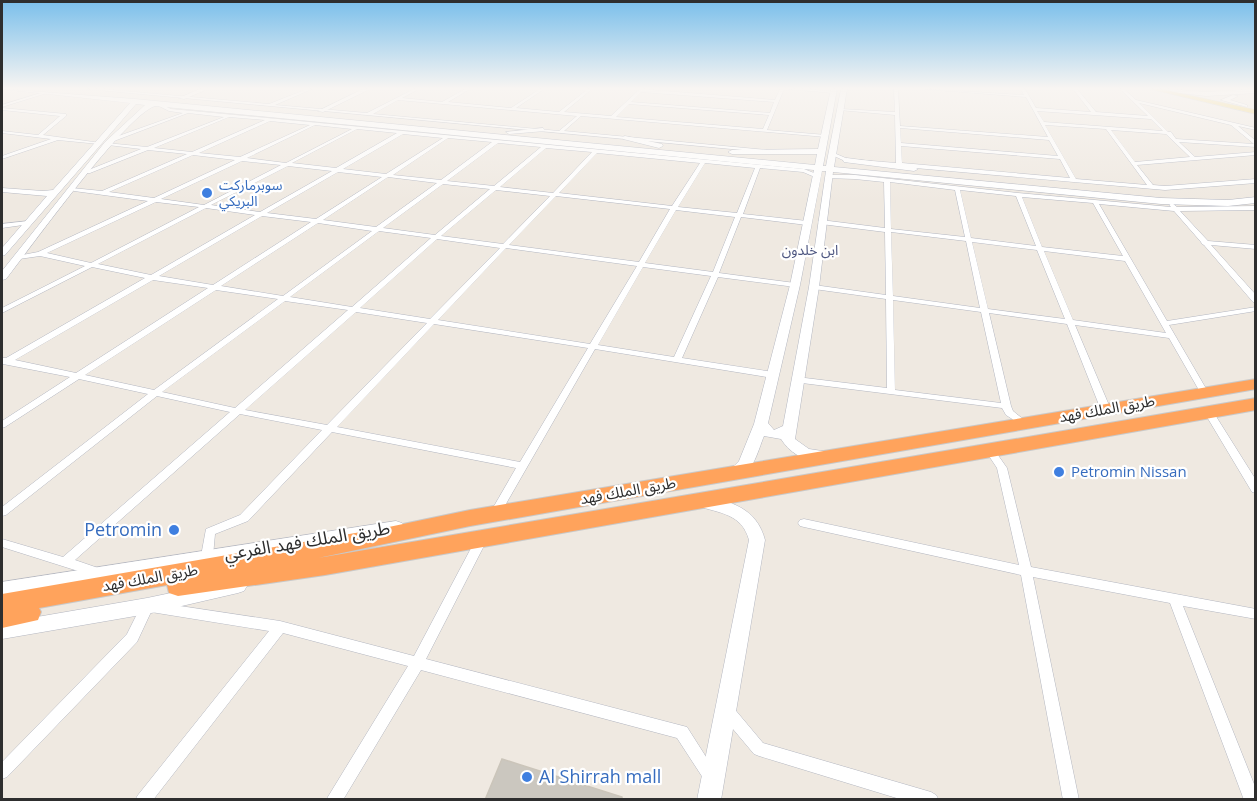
<svg xmlns="http://www.w3.org/2000/svg" width="1257" height="801" font-family="'Open Sans','Noto Sans Arabic',sans-serif">
  <style>
    .building { fill: #cbc7bf; stroke: #cbc5ba; stroke-width: 1.5 }
    .lines { fill: none; stroke-linecap: round; stroke-linejoin: round }
    .street-casing { stroke: #b4b7c1; stroke-width: 1 }
    .secondary-casing { stroke: #b4b7c1; stroke-width: 1 }
    .primary-casing { stroke: #c9c9c9; stroke-width: 1 }
    .highway-casing { stroke: #c9c9c9; stroke-width: 2 }
    .street { fill: #fff; fill-rule: evenodd }
    .secondary { fill: #fff; fill-rule: evenodd }
    .primary { fill: #f2d163; fill-rule: evenodd }
    .highway { fill: #ffa35c; fill-rule: evenodd }
    .shop-dot { fill: #3f7fe0; stroke: #fff; stroke-width: 2 }
    .labels { text-anchor: middle; stroke-width: 4.5; stroke-linejoin: round; paint-order: stroke }
    .far-shop-label { font-size: 14px; fill: #366cbe; stroke: #fff; text-anchor: start }
    .far-neighbourhood-label { font-size: 14px; fill: #4d5680; stroke: #fff }
    .street-label { font-size: 15px; fill: #2e2e2e; stroke: #fff }
    .shop-label { font-size: 15px; fill: #366cbe; stroke: #fff; text-anchor: start }
    .near-shop-label { font-size: 18px; fill: #366cbe; stroke: #fff; text-anchor: end }
    .near-street-label { font-size: 18px; fill: #2e2e2e; stroke: #fff }
  </style>
  <rect width="100%" height="100%" fill="#efe9e1"/>
  <!-- building -->
  <path class="building" d="M502 759 622 797V800H485Z"/>
  <g class="lines">
    <!-- street casing -->
    <g class="street-casing">
      <path id="street" d="M87 89H101L269 104 307 89H312L275 105 367 113 414 89H419L402 98 442 102 465 89H470L448 102 511 108 540 89H544L516 108 559 112 588 89H592L564 112 611 116 640 89 775 100 780 89H784L767 130 826 135 828 136 826 137 581 116 564 131 767 150V151L765 152ZM641 92 774 102 770 113 631 102ZM398 100 577 116 559 131 373 114ZM629 104 769 115 763 129 616 117Z
        M789 89H807L836 92 834 93Z
        M894 89H898L900 126 1048 137 1026 97 924 89 1024 95 1021 89H1025L1036 108 1091 112 1073 89H1077L1096 112 1148 116 1120 89H1124L1136 100 1256 128V130L1238 126 1256 141V147L1179 142 1195 157 1256 152V155L1137 165 1153 185 1165 186 1256 179V183L1165 190 847 162 832 155V154L834 153 848 159 896 163 895 115 839 110 841 109 895 112ZM1139 103 1231 125 1254 144 1176 139 1171 132H1168ZM1037 111 1151 119 1163 131 1044 122ZM1045 125 1106 129 1147 185 1076 179ZM900 128 1049 140 1058 156 901 143ZM1111 130 1166 134 1190 157 1135 162ZM901 146 1060 159 1070 178 902 163Z
        M44 92 47 93 2 107V105Z
        M156 102 171 109 804 169 819 175 820 176 817 178 803 172 760 168 743 214 807 221 810 223 807 225 741 217 719 273 795 283 799 285 795 287 718 277 682 358 773 372 777 375 773 378 595 349 499 516 495 517 491 516 490 513 516 468 332 432 248 521 215 534 213 556 211 559 207 561 203 559 201 556 206 529 240 515 322 430 240 414 75 560 101 569 103 572 101 575 97 577 2 547V539L63 557 230 412 157 396 6 515 2 516V507L148 394 79 379 5 427 2 428V421L70 377 3 364 2 362V358H6L145 278 92 267 2 313V308L85 266 40 256 19 259 17 258V256L38 252 148 201 74 191 71 189 72 188 102 191 187 154 148 150 90 173H86V171L141 149 108 145H106V143L147 147 224 117 188 113 114 141H110V139L183 113 169 111 155 104ZM229 117 265 120 192 152 154 148ZM270 121 310 125 240 157 199 153ZM315 125 352 129 286 163 247 158ZM357 129 397 133 336 168 292 163ZM403 134 443 138 386 174 343 169ZM448 138 492 142 441 180 393 175ZM498 143 541 147 494 186 447 181ZM546 148 592 152 553 193 500 187ZM597 153 700 163 672 206 559 193ZM193 155 235 160 154 198 109 192ZM242 161 281 165 204 205 161 199ZM705 163 755 168 737 213 678 207ZM288 166 332 171 260 212 211 205ZM338 172 382 177 316 219 267 213ZM388 177 437 183 376 227 323 220ZM443 184 490 189 435 235 383 228ZM496 190 550 196 503 244 441 236ZM556 196 670 209 639 262 509 245ZM156 202 199 207 91 263 47 253ZM206 208 255 215 151 275 98 264ZM676 210 735 217 713 272 645 263ZM262 216 311 222 213 285 159 276ZM318 223 372 231 283 296 221 286ZM379 231 431 238 352 307 290 297ZM437 239 500 248 430 319 360 308ZM506 248 637 266 590 344 438 320ZM643 267 711 276 674 357 598 345ZM153 280 208 288 76 373 15 360ZM216 290 278 299 154 390 85 375ZM285 301 348 310 235 408 162 392ZM356 312 427 323 327 425 245 410ZM434 324 588 348 520 462 337 427Z
        M2 108 66 114V116L43 135 101 143 99 144 58 140 2 159V156L51 139 2 133V131L38 135 60 116 2 110Z
        M828 175H855L1018 193 1171 207 1169 205 1172 203 1177 207 1256 206V210L1180 211 1208 241 1256 245V249L1211 245 1256 295V302H1253L1204 245 1202 244 1201 242 1174 211 1099 204 1167 321 1256 307V311L1169 325 1208 392 1204 395 1200 392 1169 338 1075 325 1111 410 1106 413 1101 410 1067 324 989 313 1011 406 1013 411 1028 423 1023 426 1006 415 1002 408 794 382 793 380 794 378 797 377 887 388 886 299 814 289 810 287 814 285 886 295 885 232 821 224 818 222 821 220 885 228 884 182 855 179 826 178V176ZM890 182 955 190 965 237 891 229ZM960 190 1016 196 1036 246 971 238ZM1022 197 1093 203 1123 256 1042 247ZM891 232 966 241 980 308 893 296ZM972 242 1037 250 1065 319 988 309ZM1044 251 1125 261 1166 333 1073 320ZM893 300 981 312 1001 403 895 390Z
        M28 221 30 222V224L2 228V224Z
        M1209 409 1212 410 1256 480V493L1252 492 1204 412Z
        M990 447 993 448 1007 468 1031 567 1256 609V619L1183 606 1256 789V800H1244L1170 603 1033 577 1079 800H1063L1021 575 804 527 800 526 798 523 800 520 804 519 1019 565 997 468 985 450 987 448Z
        M482 534 486 535 488 538 426 659 687 727 715 771 718 776 715 781 710 784 705 781 677 738 421 670 343 800H326L408 666 283 633 153 800H135L138 795 269 631 151 612 137 642 7 777 2 779V762L127 634 143 602 147 601 280 621 414 656 478 535Z
        M727 704 732 706 763 743 931 792 936 795 939 800H903L759 756 754 754 722 716 720 711 722 706Z"/>
    </g>
    <!-- secondary casing -->
    <g class="secondary-casing">
      <path id="secondary" d="M2 89 135 99 815 165 817 154H732L728 152 732 150 818 149 831 89H837L823 166H826L841 89H847L834 167 1161 198 1228 200 1256 197V203L1228 206 1161 204 833 172 819 287 795 439 809 449 829 452 831 456 829 460C810 465 791 455 781 439L764 436C758 450 751 483 730 477L727 473 739 461 754 424 790 285 814 170 155 106C125 116 31 247 6 279L2 280V271L105 142 145 105 136 104 5 255 2 256V248L47 196 2 192V188L43 191 53 190 130 103ZM822 171H826L809 287 783 426 774 430 768 423 800 285Z
        M200 89H208L184 99 179 98Z
        M363 89H370L323 112 318 111Z
        M1169 89 1206 92 1256 89V93L1206 96 1171 92Z
        M1233 95 1238 96 1230 100 1247 105V107L1221 100Z
        M543 128 545 131 509 134 506 132Z
        M625 136 662 144 663 146 659 148 623 139V137Z
        M847 158 914 167 918 169 914 171 844 162 843 160Z
        M703 496C732 501 757 509 765 540L721 800H697L749 540C742 514 720 513 697 506L695 502 697 498Z
        M396 521 402 523 404 527 402 531 396 533 2 597V582Z
        M238 579 244 581 247 586 244 591 238 593 147 614 2 639V623L147 598Z"/>
    </g>
    <!-- primary casing -->
    <g class="primary-casing">
      <path id="primary" d="M1150 89H1161L1256 110V114Z"/>
    </g>
    <!-- highway casing -->
    <g class="highway-casing">
      <path id="highway" d="M1256 379V389L470 526 318 558 1256 398V410L325 575 178 596 169 593 167 585 39 608 41 612 38 620 2 628V594L384 528 470 510Z"/>
    </g>
    <!-- street -->
    <use href="#street" class="street"/>
    <!-- secondary -->
    <use href="#secondary" class="secondary"/>
    <!-- primary -->
    <use href="#primary" class="primary"/>
    <!-- highway -->
    <use href="#highway" class="highway"/>
  </g>
  <!-- sky -->
  <linearGradient id="sky" x2="0" y2="1"><stop stop-color="#7abfeb"/><stop offset="0.44" stop-color="#f8f5f2"/><stop offset="1" stop-color="#f8f5f2" stop-opacity="0"/></linearGradient>
  <rect width="1257" height="201" fill="url(#sky)"/>
  <!-- markers -->
  <g class="shop-dot">
    <circle cx="207" cy="193" r="6"/>
    <circle cx="1059" cy="472" r="6"/>
    <circle cx="174" cy="530" r="6"/>
    <circle cx="527" cy="777" r="6"/>
  </g>
  <g class="labels">
    <!-- far-shop labels -->
    <g class="far-shop-label">
      <text x="219" y="190">سوبرماركت<tspan x="219" dy="16">البريكي</tspan></text>
    </g>
    <!-- far-neighbourhood labels -->
    <g class="far-neighbourhood-label">
      <text x="810" y="255">ابن خلدون</text>
    </g>
    <!-- street labels -->
    <g class="street-label">
      <text transform="translate(1107 409) rotate(-10)" y="5">طريق الملك فهد</text>
      <text transform="translate(628 491) rotate(-10)" y="5">طريق الملك فهد</text>
      <text transform="translate(150 578) rotate(-10)" y="5">طريق الملك فهد</text>
    </g>
    <!-- shop labels -->
    <g class="shop-label">
      <text x="1071" y="477">Petromin Nissan</text>
    </g>
    <!-- near-shop labels -->
    <g class="near-shop-label">
      <text x="162" y="536">Petromin</text>
      <text x="539" y="783" text-anchor="start">Al Shirrah mall</text>
    </g>
    <!-- near-street labels -->
    <g class="near-street-label">
      <text transform="translate(307 541) rotate(-9)" y="6">طريق الملك فهد الفرعي</text>
    </g>
  </g>
  <!-- border -->
  <rect width="1257" height="801" fill="none" stroke="#2e2e2e" stroke-width="6"/>
</svg>
